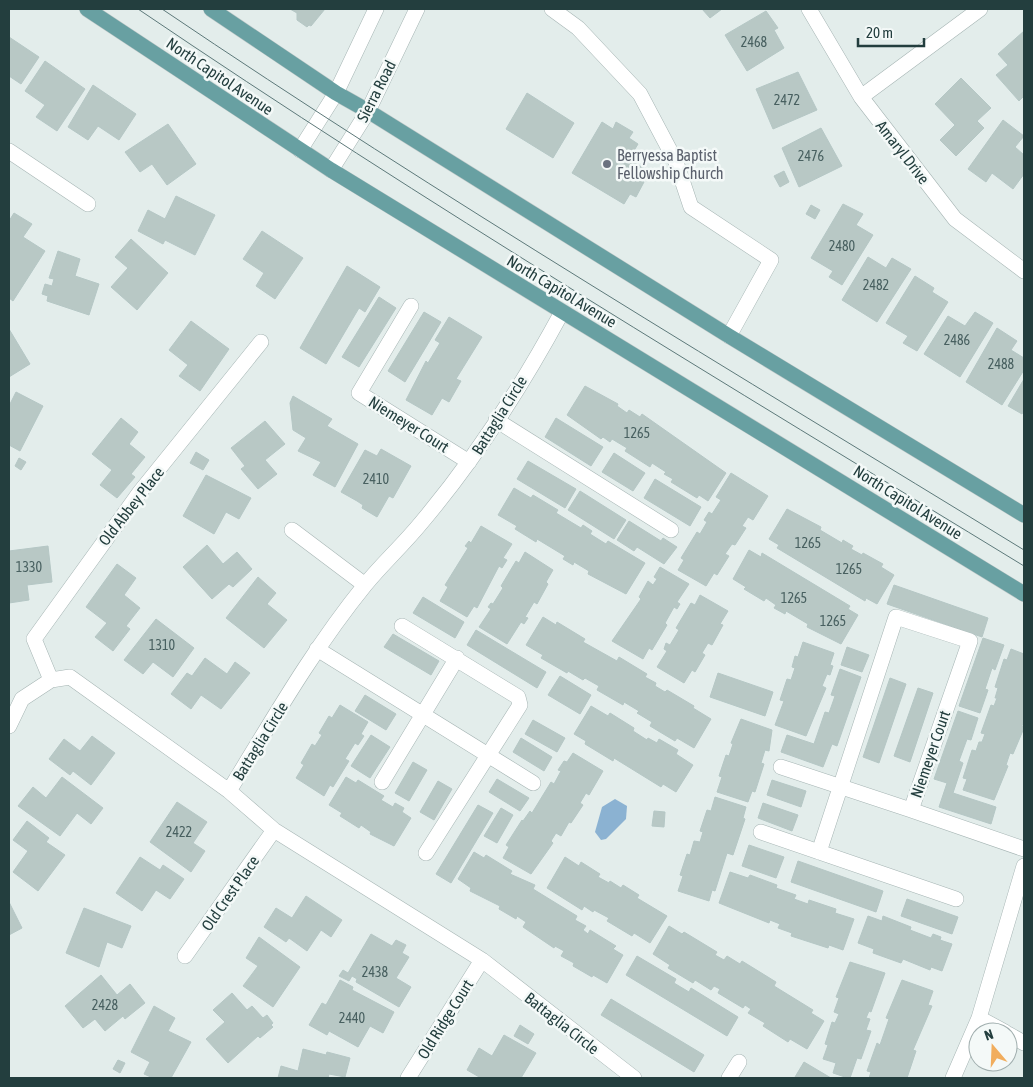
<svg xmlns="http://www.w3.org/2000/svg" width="1033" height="1087" font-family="'Asap Condensed',sans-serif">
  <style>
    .water { fill: #8bb2d2 }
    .building { fill: #b8c8c5; stroke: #b5c7c5 }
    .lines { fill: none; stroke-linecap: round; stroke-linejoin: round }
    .minor-casing { stroke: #a6b5b4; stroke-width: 16 }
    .major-casing { stroke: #c1c9c9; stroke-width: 16 }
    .minor { stroke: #fff; stroke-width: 15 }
    .major { stroke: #68a0a2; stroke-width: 15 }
    .tram { stroke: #5d797a; stroke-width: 1 }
    .worship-dot { fill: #6b7280; stroke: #f4f9f8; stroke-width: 2 }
    .labels { text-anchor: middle; stroke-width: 5; stroke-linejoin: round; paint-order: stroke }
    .number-label { font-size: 14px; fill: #486060 }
    .street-label { font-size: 16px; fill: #233e3e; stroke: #f4f9f8 }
    .worship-label { font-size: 16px; fill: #5b616d; stroke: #f4f9f8; text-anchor: start }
  </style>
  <rect width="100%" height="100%" fill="#e3edeb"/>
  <!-- water -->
  <path class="water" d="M615 799 627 806 626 819 606 839 601 840 595 832 602 807Z"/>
  <!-- building -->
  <path class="building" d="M290 9H325L311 26 309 25 307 27 297 20V13Z
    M702 9H722L710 18Z
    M766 11 778 28 774 30 784 48 747 71 725 35Z
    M1024 31V96L1019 101 996 75 1008 65 998 54Z
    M9 37 39 57 21 84 9 76Z
    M45 61 85 89 57 131 36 117 45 105 25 91Z
    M798 72 817 110 773 129 756 89Z
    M961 78 991 108 977 121 984 128 956 156 940 140 955 125 935 104Z
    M93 85 136 114 119 140 98 126 88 140 68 127Z
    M527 93 574 123 553 158 506 129Z
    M1003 120 1024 136 1015 147 1024 155V174L1013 189 992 173 986 182 968 169Z
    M602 122 613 129 616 122 633 132 629 138 638 144 629 159 645 169 639 179 644 182 636 197 630 194 624 204 572 173Z
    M168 124 196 164 167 185 152 164 140 172 125 152Z
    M821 128 842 166 799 187 782 148Z
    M784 171 789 182 780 187 774 176Z
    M176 196 215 215 195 255 165 240 163 244 138 231 148 210 165 219Z
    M843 204 863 214 856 225 873 235 842 285 829 277 833 271 811 258Z
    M811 205 820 210 815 219 806 214Z
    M14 213 32 224 23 237 45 251 13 301 9 298V221Z
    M262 231 303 258 275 299 256 286 264 273 243 259Z
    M131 239 168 273 137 310 111 287 128 268 115 257Z
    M58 251 80 259 75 276 99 284 89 315 47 301 48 296 42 294 45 284 52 286 54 279 49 278Z
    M868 257 886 268 892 258 911 269 877 322 842 300Z
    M347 266 380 287 365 312 359 308 326 364 300 348Z
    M915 276 934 288 932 292 948 302 917 351 903 343 908 336 886 323Z
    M379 297 396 308 359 367 342 357Z
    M424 312 441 322 405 382 388 371Z
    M975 312 993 323 960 377 924 354 948 316 965 326Z
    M449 317 482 337 456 379 461 381 449 402 442 398 432 415 406 400 426 361 428 363 440 343 435 340Z
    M191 321 229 349 200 391 179 376 188 365 169 350Z
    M997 328 1017 341 1011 350 1024 358V370L1002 405 966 382Z
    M9 329 30 364 9 377Z
    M1024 379V410L1022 414 1008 406Z
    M585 386 618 404 617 406 627 413 629 410 640 417 642 414 726 473 708 501 699 495 697 498 671 482 673 479 664 474 666 472 652 463 650 467 625 451 627 448 612 439 610 442 603 437 601 439 567 415Z
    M16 392 43 406 20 451 9 445V406Z
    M293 396 332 419 327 426 358 444 335 487 313 475 321 462 298 451 306 438 293 430 290 403Z
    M121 418 138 432 129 444 145 457 131 474 135 477 117 498 100 485 112 470 92 454Z
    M556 418 603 447 591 466 545 437Z
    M265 421 285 444 265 460 277 474 258 489 241 469 245 466 231 448Z
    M381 449 411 466 393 498 389 496 377 517 362 508 363 505 357 501 341 492 365 450 377 456Z
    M196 452 209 460 203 470 190 463Z
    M614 453 645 473 633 491 602 472Z
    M19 458 26 462 21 470 15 466Z
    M528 461 576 489 565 508 517 479Z
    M731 473 768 496 753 520 748 517 742 526 746 528 735 545 732 544 725 554 729 556 717 575 714 573 706 586 678 570 684 560 681 558 697 532 700 534 707 522 704 520 709 512 712 514 721 500 716 497Z
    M206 475 251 498 239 519 226 512 214 534 183 516Z
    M655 479 701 507 690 526 644 498Z
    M514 488 531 498 533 495 558 510 556 513 581 528 583 525 592 531 590 534 606 544 608 541 645 563 626 594 588 574 589 571 574 562 573 565 563 559 565 556 537 539 536 542 515 529 517 526 498 515Z
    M580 491 626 520 614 539 568 510Z
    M787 509 821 527 820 530 842 543 843 540 853 546 851 549 862 555 863 553 883 564 881 567 894 575 877 604 866 598 865 601 777 548 779 545 769 539Z
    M629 521 661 541 663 538 677 547 664 564 637 547 634 551 617 540Z
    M481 526 512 544 503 558 507 560 502 568 499 566 477 608 474 606 467 617 440 601 448 587 445 585 468 548 465 546 469 541 471 543Z
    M207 545 223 564 237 552 252 569 233 587 229 584 212 599 183 567Z
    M48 546 52 582 27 585 29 600 9 603V551Z
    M749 550 761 557 762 553 850 606 848 609 858 615 841 644 807 627 808 624 786 611 785 614 774 608 776 605 766 598 764 601 744 589 746 587 733 579Z
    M525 552 553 570 546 582 548 584 537 604 534 602 525 617 528 618 524 624 521 622 507 644 479 627 491 609 488 607 491 603 493 604 503 588 501 586 516 561 519 563Z
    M117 564 136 578 124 595 140 608 126 626 130 629 113 651 95 637 107 623 86 607Z
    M660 567 689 584 677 602 680 604 677 609 674 607 665 623 667 625 652 650 649 648 643 659 612 641 641 599 639 597 648 581 653 585 657 579 654 577Z
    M258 577 276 593 267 604 287 620 264 648 226 618Z
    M894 585 988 618 982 637 887 604Z
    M700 595 728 611 720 624 723 625 712 645 708 643 702 653 705 655 695 672 692 670 684 683 657 667 667 651 664 649 666 643 670 645 679 630 676 628 691 603 695 605Z
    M423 597 464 622 455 638 413 613Z
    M543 617 556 625 557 622 585 639 583 642 617 661 619 657 647 674 645 677 656 683 655 686 665 692 667 690 694 706 693 708 711 719 694 748 677 738 675 741 650 726 652 722 637 713 639 711 624 702 623 705 597 690 599 686 585 678 583 680 568 671 567 673 541 658 543 655 526 645Z
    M156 619 194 648 173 677 153 662 143 674 124 660Z
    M476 630 546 672 537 688 467 645Z
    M393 634 439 661 431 675 384 647Z
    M983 638 1004 645 995 670 992 668 985 689 988 690 980 713 959 706Z
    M803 642 834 653 830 665 833 666 830 675 827 674 822 686 826 688 806 736 775 725 784 701 780 700 787 679 791 680 795 668 792 667 795 656 798 657Z
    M847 647 869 655 862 672 841 665Z
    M1011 649 1024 654V720L1022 726 1024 728 1013 754 1010 753 1006 765 1008 766 994 800 963 790 967 779 963 778 972 750 976 751 979 742H982L985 734 981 733 991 705 994 706 997 698H995L998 688 995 687 1004 659 1007 660Z
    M205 658 227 674 235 662 250 673 221 709 201 695 191 709 171 694 187 673 192 676Z
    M840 669 861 677 837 746 832 744 823 767 781 752 787 735 814 744 825 712 829 713 835 696 831 695Z
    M718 673 773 692 765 716 710 697Z
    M560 676 591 695 580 714 548 695Z
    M890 678 906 684 879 763 863 757Z
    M918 688 933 693 910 762 894 756Z
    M365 695 396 714 386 730 355 711Z
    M340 705 368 722 361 734 364 736 358 745 355 743 345 759 349 761 333 787 330 785 324 796 296 778 304 765 301 763 312 744 315 746 322 735 319 733 329 716 332 718Z
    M591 706 608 716 610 713 634 728 633 731 647 740 648 738 657 743 659 739 678 750 676 754 693 765 676 792 663 784 661 787 614 758 613 761 585 744 586 741 574 734Z
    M958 711 978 718 971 740 967 739 959 761 963 763 953 793 996 807 991 824 939 807 947 783 934 779Z
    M741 719 772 730 769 751 765 750 761 763 764 764 755 792 752 791 748 802 717 792 722 777 719 776 726 755 729 756 733 744 731 743Z
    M533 720 565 738 557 752 525 734Z
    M371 735 390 747 370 778 351 766Z
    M92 736 115 753 91 785 73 771 70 775 49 759 64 739 80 751Z
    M521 738 552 757 544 771 513 752Z
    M573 753 603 771 589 795 586 793 580 803 583 805 571 823 569 822 561 836 556 833 551 841 553 843 531 874 503 858 509 847 506 845 522 820 523 821 530 811 532 813 551 782 554 784 561 771 558 770 564 761 567 762Z
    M413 762 427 770 409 801 395 793Z
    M62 777 103 808 91 824 77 813 60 836 18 806 33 787 46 798Z
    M346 777 356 783 358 780 384 796 381 800 393 807 395 803 404 808 402 812 411 818 394 846 370 834 371 832 361 825 359 828 340 816 342 813 329 805Z
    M497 779 529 798 520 811 489 792Z
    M772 780 806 791 801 807 767 795Z
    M438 781 452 789 434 820 420 812Z
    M715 797 746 807 743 818 745 819 733 855 727 853 715 891 712 890 709 901 678 891 683 876 680 875 687 854 690 855 694 841 700 842 703 832 700 831 707 810 711 811Z
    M177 802 207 822 193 843 205 851 191 872 150 842Z
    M763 803 798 815 792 831 758 818Z
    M478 805 493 813 451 883 436 874Z
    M501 808 513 815 497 843 484 836Z
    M654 811 665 812 664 827 652 826Z
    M27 821 49 838 46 842 65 855 38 891 13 872 28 851 13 840Z
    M749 845 784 857 776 878 742 866Z
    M474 852 484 858 486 855 512 871 510 874 535 885 533 889 577 916 575 920 586 926 583 930 588 934 590 930 616 946 613 949 623 955 607 983 593 975 592 977 573 966 574 963 561 956 564 951 555 946 554 948 523 927 526 922 517 916 516 919 499 909 500 906 470 891 471 888 458 879Z
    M140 857 160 870 163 865 184 879 170 899 156 890 142 911 116 893Z
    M565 857 579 866 581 862 600 874 598 877 609 883 610 881 621 888 623 885 639 895 637 898 667 916 650 943 634 933 632 936 607 921 609 918 594 910 593 912 584 906 582 910 547 888Z
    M798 861 883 891 876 912 791 882Z
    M730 872 748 878 750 875 777 885 776 888 796 895 794 899 808 904 809 900 836 909 835 913 854 919 843 950 829 945 828 948 791 936 792 933 778 928 780 924 770 920 769 923 719 903Z
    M306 896 342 920 331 937 321 930 307 951 289 938 286 942 264 927 276 908 292 918Z
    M907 899 958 917 952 934 901 916Z
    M9 902 22 928 9 935Z
    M84 908 131 926 122 948 107 942 99 967 66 953Z
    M868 916 882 921 883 916 911 927 910 930 931 938 933 934 941 937 940 940 952 944 942 971 931 967 930 970 903 959 901 963 873 953 874 949 858 943Z
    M669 926 682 934 684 932 717 952 715 955 724 960 727 956 740 964 742 961 776 982 774 986 813 1010 811 1013 824 1021 807 1049 790 1039 788 1042 763 1026 765 1023 748 1013 751 1009 745 1005 743 1008 718 993 720 989 714 986 711 990 695 980 693 983 668 968 670 965 653 954Z
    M371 934 392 946 396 940 406 945 402 953 409 957 396 978 411 987 399 1007 356 982 357 979 352 976 349 981 339 976 343 970 348 973Z
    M259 937 300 967 273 1007 243 986 258 966 246 958Z
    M637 956 676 979 674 983 689 992 691 988 738 1017 727 1036 626 975Z
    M850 962 885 973 871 1012 869 1011 866 1018 870 1019 866 1030 871 1031 861 1059 857 1058 850 1078H848L833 1073 836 1063 823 1059 828 1045 825 1044 832 1022 835 1023 839 1014 834 1012 839 998 836 997Z
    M101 975 117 995 130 984 145 1003 125 1019 123 1016 105 1031 95 1019 83 1028 65 1006Z
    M340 980 353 987 352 990 394 1012 383 1033 370 1026 358 1047 329 1031 327 1035 309 1025 322 1003 326 1005Z
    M902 980 933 991 928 1005 932 1006 913 1050 916 1051 907 1078H869L871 1072 867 1071 877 1043 880 1045 889 1019 886 1018Z
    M232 993 247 1010 252 1006 263 1018 267 1015 273 1023 271 1025 273 1027 260 1038 258 1036 228 1063 206 1039 225 1022 213 1010Z
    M611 999 704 1055 694 1072 601 1015Z
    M154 1006 175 1018 168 1031 191 1042 171 1078H153L144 1074 150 1062 131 1052Z
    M520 1025 534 1034 528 1044 514 1036Z
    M504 1035 536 1053 521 1078H481L467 1070 479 1048 492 1056Z
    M303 1049 326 1055 327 1052 350 1058 345 1077 329 1074 328 1078H278L281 1066 298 1071Z
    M118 1060 125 1063 120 1073 113 1069Z
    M804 1062 831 1078H796L795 1077Z"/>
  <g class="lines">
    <!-- minor casing -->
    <g class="minor-casing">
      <path id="minor" d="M552 9 578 28 640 94 676 162 691 207 771 260 729 336
        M809 9 861 97 955 219 1024 271
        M861 97 980 9
        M300 150 336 93 376 9
        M9 151 88 204
        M331 170 368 111 417 9
        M411 306 359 393 469 462
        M496 420 671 530
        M292 530 365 585
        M402 626 518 697 520 705 426 853
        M317 649 533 783
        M51 680 34 639 140 492 261 342
        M9 726 22 699 51 680 70 677 229 791 274 830 482 960 634 1078
        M781 767 911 810
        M382 782 457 658
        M229 791C272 721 313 649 365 585 382 564 403 545 421 523 475 459 522 386 562 312
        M761 832 956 899
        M819 852 896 617 970 641 911 810 1024 849
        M185 956 274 830
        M979 1018 1005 1032
        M1008 1034 1024 1043
        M408 1078 482 960
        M729 1078 739 1062
        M953 1078 979 1018 1024 866"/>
    </g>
    <!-- major casing -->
    <g class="major-casing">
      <path id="major" d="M87 9 331 170 1024 594
        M211 9 336 93 368 111 729 336 1024 515"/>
    </g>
    <!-- minor -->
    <use href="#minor" class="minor"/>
    <!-- major -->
    <use href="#major" class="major"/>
    <!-- tram -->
    <path class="tram" d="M138 9C427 205 726 384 1024 566
      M162 9C443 199 735 373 1024 550"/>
  </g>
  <!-- markers -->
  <circle class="worship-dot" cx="607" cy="164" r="5"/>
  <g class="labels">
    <!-- number labels -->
    <g class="number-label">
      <text x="754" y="47">2468</text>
      <text x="787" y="105">2472</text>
      <text x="811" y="161">2476</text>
      <text x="842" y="251">2480</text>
      <text x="876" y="290">2482</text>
      <text x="957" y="345">2486</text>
      <text x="1001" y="369">2488</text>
      <text x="637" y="438">1265</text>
      <text x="376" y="484">2410</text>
      <text x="808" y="548">1265</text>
      <text x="29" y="572">1330</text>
      <text x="849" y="574">1265</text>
      <text x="794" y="603">1265</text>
      <text x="833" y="626">1265</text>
      <text x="162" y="650">1310</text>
      <text x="179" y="837">2422</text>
      <text x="375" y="977">2438</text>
      <text x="105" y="1010">2428</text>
      <text x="352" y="1023">2440</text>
    </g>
    <!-- street labels -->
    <g class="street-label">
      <text transform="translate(220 76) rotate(34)" y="6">North Capitol Avenue</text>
      <text transform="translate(376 91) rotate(-63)" y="6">Sierra Road</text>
      <text transform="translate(903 152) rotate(52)" y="6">Amaryl Drive</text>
      <text transform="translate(562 291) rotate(31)" y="6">North Capitol Avenue</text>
      <text transform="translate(499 415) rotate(-58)" y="6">Battaglia Circle</text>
      <text transform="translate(409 424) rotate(32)" y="6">Niemeyer Court</text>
      <text transform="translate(908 502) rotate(32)" y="6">North Capitol Avenue</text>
      <text transform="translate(131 506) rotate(-52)" y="6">Old Abbey Place</text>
      <text transform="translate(260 741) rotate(-58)" y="6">Battaglia Circle</text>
      <text transform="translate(930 754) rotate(-71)" y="6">Niemeyer Court</text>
      <text transform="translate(230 893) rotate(-55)" y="6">Old Crest Place</text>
      <text transform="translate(445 1019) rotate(-58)" y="6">Old Ridge Court</text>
      <text transform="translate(562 1023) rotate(38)" y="6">Battaglia Circle</text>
    </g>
    <!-- worship labels -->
    <g class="worship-label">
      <text x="617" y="161">Berryessa Baptist<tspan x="617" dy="18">Fellowship Church</tspan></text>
    </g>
  </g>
  <!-- border -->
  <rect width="1033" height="1087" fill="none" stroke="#233e3e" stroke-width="20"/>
  <!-- north arrow -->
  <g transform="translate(993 1047) rotate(341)"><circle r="24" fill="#f4f9f8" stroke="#a0aeae"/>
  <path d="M0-4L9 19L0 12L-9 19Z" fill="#f1ad5d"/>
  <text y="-8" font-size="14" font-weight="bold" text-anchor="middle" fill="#233e3e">N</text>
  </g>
  <!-- scale -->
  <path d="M858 38v8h66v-8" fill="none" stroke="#233e3e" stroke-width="2.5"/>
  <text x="866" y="38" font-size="15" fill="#233e3e" stroke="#f4f9f8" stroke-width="4" paint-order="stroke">20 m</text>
</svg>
